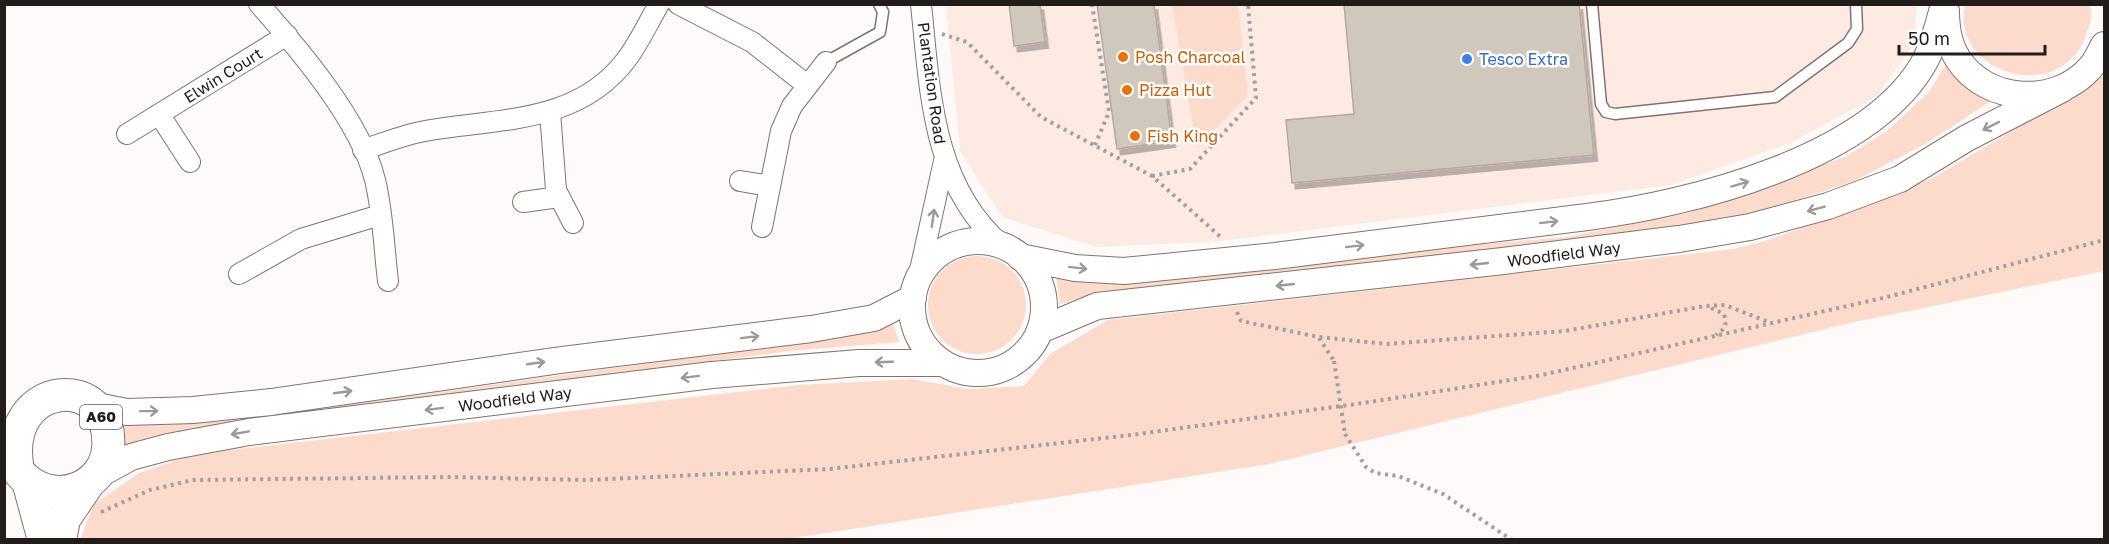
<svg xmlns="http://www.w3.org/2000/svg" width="2109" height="544" font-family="'Golos Text',sans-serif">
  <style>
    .built { fill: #fdebe3 }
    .green { fill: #fcdbcd }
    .building { fill: #d1c8bd; stroke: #b3aaa0; stroke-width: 1.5; filter: url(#shadow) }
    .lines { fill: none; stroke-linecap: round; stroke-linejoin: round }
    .service-casing { stroke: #81746f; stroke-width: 13 }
    .minor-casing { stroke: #81746f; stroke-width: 22 }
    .tertiary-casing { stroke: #81746f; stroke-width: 28 }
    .primary-casing { stroke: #81746f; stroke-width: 34 }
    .path { stroke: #a39f9d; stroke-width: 4; stroke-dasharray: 3 4.5; stroke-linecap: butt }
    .service { stroke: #fff; stroke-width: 10 }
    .minor { stroke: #fff; stroke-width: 20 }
    .tertiary { stroke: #fff; stroke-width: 26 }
    .primary { stroke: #fff; stroke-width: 32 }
    .path-bridge { stroke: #a39f9d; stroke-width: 4; stroke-dasharray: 3 4.5; stroke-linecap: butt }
    .oneway { stroke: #9c9998 }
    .food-dot { fill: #e8710a; stroke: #fff; stroke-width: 2 }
    .shop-dot { fill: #3f7fe0; stroke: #fff; stroke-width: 2 }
    .labels { text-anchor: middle; stroke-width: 5; stroke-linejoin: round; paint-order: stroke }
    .shield { fill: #fff; stroke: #64605f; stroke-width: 1.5 }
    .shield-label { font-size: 15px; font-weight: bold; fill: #221c1a }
    .food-label { font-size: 16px; fill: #c56008; stroke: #fff; text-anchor: start }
    .shop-label { font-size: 16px; fill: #366cbe; stroke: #fff; text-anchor: start }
    .street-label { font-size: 16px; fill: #221c1a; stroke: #fff }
  </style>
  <defs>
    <filter id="shadow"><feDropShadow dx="3.5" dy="6" stdDeviation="0" flood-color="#0004"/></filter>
  </defs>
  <rect width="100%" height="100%" fill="#fdfaf9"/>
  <!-- built -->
  <path class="built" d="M946 5H1917L1914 44 1877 96 1790 143 1671 185 1214 242 1096 247 1002 217 960 151Z"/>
  <!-- green -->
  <path class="green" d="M1172 5H1238L1248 95 1197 148Z
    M1965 5H2090C2093 16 2089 29 2084 40 2056 105 1950 72 1965 5Z
    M1947 62 1996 98 1925 144 1854 181 1766 210 1567 245 1113 291 1060 304 1056 276 1083 282H1113L1438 248 1566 237 1689 213 1847 156 1887 131 1929 92Z
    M2104 76V271L1850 323 1269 464 781 540H80L94 504 139 473 194 454 799 385 912 379 968 389 1024 386 1050 354 1108 320 1734 249 1772 239 1931 179Z
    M928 305a49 49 0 1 1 98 0a49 49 0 1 1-98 0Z
    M892 319 899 342 790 351 166 433 122 446 119 420 204 421 308 410 818 340Z"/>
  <!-- building -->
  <path class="building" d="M1009 4H1040L1045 42 1014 46Z
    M1097 4H1154L1172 141 1117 149Z
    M1344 4H1579L1594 155 1292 183 1286 120 1354 114Z"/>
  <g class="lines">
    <!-- service casing -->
    <g class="service-casing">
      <path id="service" d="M1592 4 1601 104 1606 112 1615 114 1775 97 1848 43 1857 29 1856 4
        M826 62 880 32 883 12 879 4"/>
    </g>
    <!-- minor casing -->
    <g class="minor-casing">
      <path id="minor" d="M259 4C299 49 361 122 375 180 383 212 384 248 388 281
        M678 4 752 42 807 85
        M921 4C930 91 932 186 1003 246
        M550 112 556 190 573 223
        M159 114 190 162
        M127 134 287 35
        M363 150C383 143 403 135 425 131 495 118 577 125 626 60 639 43 648 23 659 4
        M740 181 770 186
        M523 202 559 197
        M762 227 781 131 792 106 826 62
        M239 274 301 239 380 215
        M919 275 944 161"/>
    </g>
    <!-- tertiary casing -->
    <g class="tertiary-casing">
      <path id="tertiary" d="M1946 11C1946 28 1948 44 1958 59 1986 103 2056 107 2090 68 2096 62 2100 52 2104 45
        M912 307a66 66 0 1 1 132 0a66 66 0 1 1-132 0Z
        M1020 257 1075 268 1124 271 1275 256 1587 217C1690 204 1871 159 1925 61 1934 44 1939 23 1944 4
        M1040 330 1097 306 1503 261 1679 239 1750 227 1828 206 1900 179 1967 138 2062 89
        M91 405 127 412 193 410 271 402 561 360 811 329 874 318 913 298
        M96 476 131 457 168 447 249 432 712 375 859 363H942"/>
    </g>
    <!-- primary casing -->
    <g class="primary-casing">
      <path id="primary" d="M4 453C12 462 19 474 28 481 58 505 104 487 108 449 115 370 0 378 18 470
        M28 481 44 540
        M60 540 64 519 88 484"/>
    </g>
    <!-- path -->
    <path class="path" d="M1092 4 1109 112 1095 145
      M942 34 967 42 1041 117 1152 176 1223 239
      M1152 176 1190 169 1256 98 1248 4
      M1711 308 1724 314C1727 325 1726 328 1716 335
      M1237 312 1241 321 1319 337 1386 344 1565 331 1705 306 1725 305 1771 323
      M1319 338 1334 361
      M1345 434 1366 467 1375 473 1398 476 1443 494 1512 540
      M101 512 150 490 193 480 452 477 587 480 829 469 1131 435 1370 402 1542 375 1887 297 2104 240"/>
    <!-- service -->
    <use href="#service" class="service"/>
    <!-- minor -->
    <use href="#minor" class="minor"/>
    <!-- tertiary -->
    <use href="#tertiary" class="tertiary"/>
    <!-- primary -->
    <use href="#primary" class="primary"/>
    <!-- path-bridge -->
    <path class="path-bridge" d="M1334 361 1345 434"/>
  </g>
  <!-- one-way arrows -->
  <defs><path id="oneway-shaft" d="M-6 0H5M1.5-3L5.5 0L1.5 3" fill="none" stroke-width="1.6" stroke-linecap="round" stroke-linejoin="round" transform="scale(1.5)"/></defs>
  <g class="oneway">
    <use href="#oneway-shaft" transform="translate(1991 126) rotate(153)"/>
    <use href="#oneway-shaft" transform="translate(1740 184) rotate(-17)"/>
    <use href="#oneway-shaft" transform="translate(1816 209) rotate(165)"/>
    <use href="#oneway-shaft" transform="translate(933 218) rotate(-82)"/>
    <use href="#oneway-shaft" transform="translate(1549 222) rotate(-7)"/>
    <use href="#oneway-shaft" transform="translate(1355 246) rotate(-7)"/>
    <use href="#oneway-shaft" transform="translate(1479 264) rotate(174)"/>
    <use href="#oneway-shaft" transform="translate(1078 268) rotate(7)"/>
    <use href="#oneway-shaft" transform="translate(1285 285) rotate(174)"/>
    <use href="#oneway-shaft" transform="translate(750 337) rotate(-7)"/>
    <use href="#oneway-shaft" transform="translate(884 362) rotate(178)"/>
    <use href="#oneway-shaft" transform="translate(536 363) rotate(-8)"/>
    <use href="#oneway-shaft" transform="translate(690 377) rotate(173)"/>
    <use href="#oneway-shaft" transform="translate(343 392) rotate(-8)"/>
    <use href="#oneway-shaft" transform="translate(434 409) rotate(173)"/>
    <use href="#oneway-shaft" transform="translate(149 411) rotate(-1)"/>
    <use href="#oneway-shaft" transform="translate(240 433) rotate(170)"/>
  </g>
  <!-- markers -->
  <g class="food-dot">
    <circle cx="1123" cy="57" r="6"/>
    <circle cx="1127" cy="90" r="6"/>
    <circle cx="1135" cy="136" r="6"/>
  </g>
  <circle class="shop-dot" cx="1467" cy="59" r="6"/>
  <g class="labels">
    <!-- shield labels -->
    <rect class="shield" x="80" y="405" width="42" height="24" rx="4.5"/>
    <g class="shield-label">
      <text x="101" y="422">A60</text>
    </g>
    <!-- food labels -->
    <g class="food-label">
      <text x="1135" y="63">Posh Charcoal</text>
      <text x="1139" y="96">Pizza Hut</text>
      <text x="1147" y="142">Fish King</text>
    </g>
    <!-- shop labels -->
    <g class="shop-label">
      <text x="1479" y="65">Tesco Extra</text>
    </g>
    <!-- street labels -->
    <g class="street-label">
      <text transform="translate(223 75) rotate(-32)" y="6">Elwin Court</text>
      <text transform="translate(932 83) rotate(82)" y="6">Plantation Road</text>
      <text transform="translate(1564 254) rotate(-7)" y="6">Woodfield Way</text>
      <text transform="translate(515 399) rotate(-7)" y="6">Woodfield Way</text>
    </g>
  </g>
  <!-- border -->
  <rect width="2109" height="544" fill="none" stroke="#221c1a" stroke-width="12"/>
  <!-- scale -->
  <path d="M1899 45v9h146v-9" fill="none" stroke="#221c1a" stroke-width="3"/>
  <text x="1908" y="45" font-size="18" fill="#221c1a" stroke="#ffffff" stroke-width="4.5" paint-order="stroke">50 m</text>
</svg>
